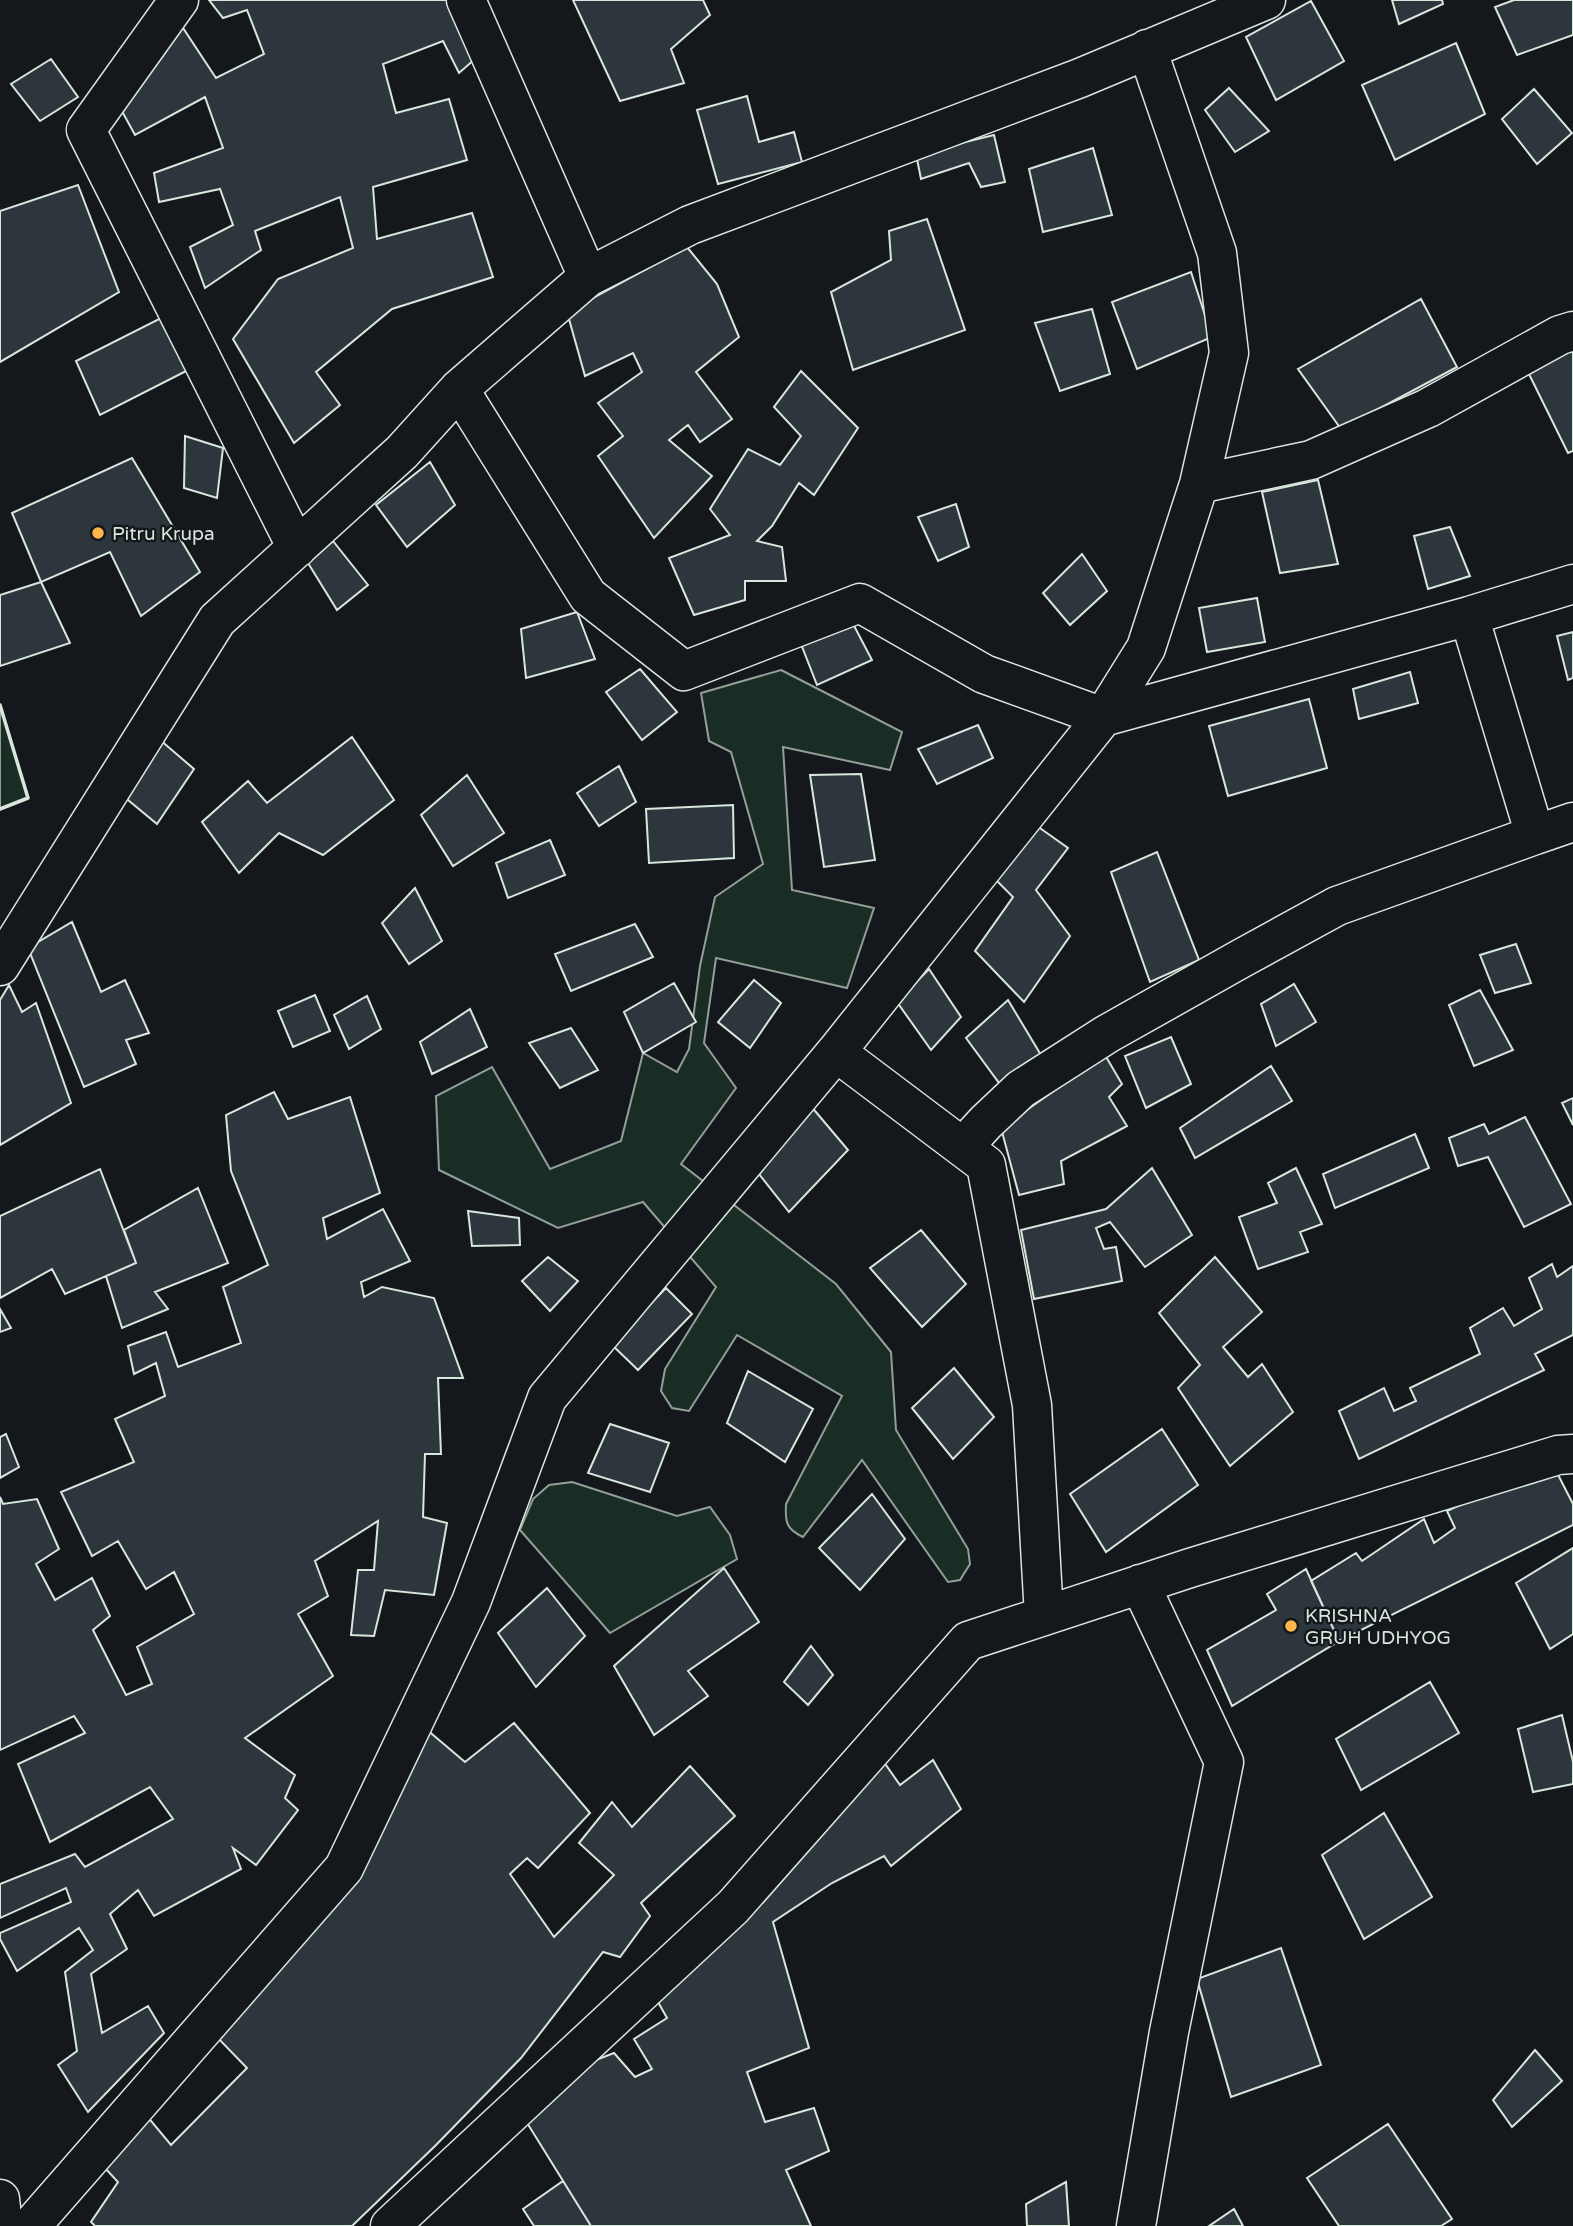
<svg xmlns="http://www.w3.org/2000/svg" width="1573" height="2226" font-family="'Varela Round',sans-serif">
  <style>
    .green { fill: #1a2d24; stroke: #939e99; stroke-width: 2 }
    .building { fill: #2c363c; stroke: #d8e6dc; stroke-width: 2 }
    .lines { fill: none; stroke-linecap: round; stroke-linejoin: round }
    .street-casing { stroke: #d8e6dc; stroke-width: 41 }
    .secondary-casing { stroke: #d8e6dc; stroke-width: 41 }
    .street { stroke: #14181c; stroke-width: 38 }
    .secondary { stroke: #14181c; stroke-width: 38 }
    .wall { stroke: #d8e6dc; stroke-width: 3.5 }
    .poi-dot { fill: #ffb74d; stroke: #14181c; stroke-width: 2.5 }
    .labels { text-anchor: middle; stroke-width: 5; stroke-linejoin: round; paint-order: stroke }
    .poi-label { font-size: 19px; fill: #d8e6dc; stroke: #14181c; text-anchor: start }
  </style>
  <rect width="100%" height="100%" fill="#14181c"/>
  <!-- green -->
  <path class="green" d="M781 670 902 732 890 770 783 747 792 890 874 908 847 988 716 958 704 1043 736 1088 681 1164 836 1284 891 1352 896 1430 968 1549 970 1564 960 1580 948 1582 862 1460 803 1537C786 1529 785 1522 786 1504L842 1396 737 1335 689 1411 672 1408 661 1391 665 1369 716 1287 643 1202 558 1228 439 1170 436 1096 492 1067 550 1169 621 1141 643 1053 677 1072 689 1049 700 966 715 897 763 864 731 752 709 741 701 693Z
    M0 705 28 798 0 809Z
    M572 1482 677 1516 710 1507 730 1535 737 1559 610 1633 520 1530 533 1499 549 1485Z"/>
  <!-- building -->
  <path class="building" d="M209 0H460L483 52 459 73 443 41 383 64 396 113 449 99 467 160 373 187 377 239 472 213 493 277 392 309 316 372 340 405 294 443 233 339 278 279 353 248 340 197 255 231 261 250 205 288 190 247 233 225 220 189 159 202 154 173 223 148 205 97 135 135 118 104 163 56 158 46 183 28 216 78 264 54 247 10 223 18Z
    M573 0H703L710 15 671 49 684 83 620 101Z
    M1392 0H1442L1443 4 1399 24Z
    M1514 0H1573V35L1517 55 1495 7Z
    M1311 1 1344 61 1276 100 1246 37Z
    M1456 43 1485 114 1395 160 1362 85Z
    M51 59 78 97 40 121 11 84Z
    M1229 88 1269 131 1235 152 1205 110Z
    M1534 89 1572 133 1537 164 1502 119Z
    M747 96 759 142 794 132 802 162 718 184 697 110Z
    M994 135 1005 182 981 187 969 163 921 179 916 154Z
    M1093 148 1112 215 1043 232 1029 169Z
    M78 185 119 292 0 362V211Z
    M927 219 965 330 853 370 831 292 891 260 889 231Z
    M687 247 717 284 739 337 696 372 732 419 700 442 688 425 669 440 712 476 654 538 598 456 623 436 598 403 642 372 633 353 585 376 567 312Z
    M1191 272 1212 337 1137 369 1112 302Z
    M1421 299 1457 367 1341 429 1298 369Z
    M1092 309 1110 374 1060 391 1035 323Z
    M165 316 194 367 100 415 76 361Z
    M1573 349V451L1568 453 1525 366Z
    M801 371 858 428 814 495 799 483 772 526 757 541 782 547 786 581H745V600L694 615 669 558 730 535 710 509 748 449 780 465 801 436 774 407Z
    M185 436 223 448 217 498 184 488Z
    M132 458 200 572 141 616 110 552 41 582 12 513Z
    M430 462 455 505 407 547 376 505Z
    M1318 480 1338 564 1280 573 1262 492Z
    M956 504 969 547 938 561 918 517Z
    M1450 527 1470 576 1428 589 1414 536Z
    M333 541 368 585 337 610 308 563Z
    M1082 554 1107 591 1070 625 1043 593Z
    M41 582 70 643 0 666V595Z
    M1257 598 1265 642 1207 652 1199 608Z
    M577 612 595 659 526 678 521 629Z
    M851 620 872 660 817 685 801 644Z
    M1573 632V678L1568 680 1557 636Z
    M640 669 677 712 642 740 606 692Z
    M1410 672 1418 703 1359 719 1353 689Z
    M1309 699 1327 768 1228 796 1209 726Z
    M978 725 993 758 937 784 918 749Z
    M352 737 394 800 323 855 279 833 239 873 202 822 248 781 267 803Z
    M159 739 194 769 157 824 122 795Z
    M619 766 636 802 599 826 577 793Z
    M861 774 875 860 824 867 810 775Z
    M467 775 504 833 453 866 421 815Z
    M733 805 734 858 649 863 646 809Z
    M1037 826 1068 848 1036 890 1070 936 1024 1002 975 951 1013 897 995 879Z
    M550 840 565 875 508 898 496 863Z
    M1157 852 1199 960 1150 982 1111 872Z
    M415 888 442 941 409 964 382 923Z
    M72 922 101 992 125 980 149 1033 126 1040 136 1064 84 1087 28 948Z
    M635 924 653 957 571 991 555 954Z
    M1516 944 1531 983 1495 993 1480 955Z
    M929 969 961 1017 931 1050 897 1002Z
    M754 980 781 1003 750 1048 718 1022Z
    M674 983 696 1022 643 1053 624 1012Z
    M1294 984 1316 1022 1276 1046 1261 1004Z
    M9 985 22 1012 36 1003 71 1103 0 1145V1000Z
    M1480 990 1513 1050 1474 1066 1449 1005Z
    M315 995 330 1031 293 1047 278 1011Z
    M367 996 381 1029 349 1049 334 1015Z
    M1008 1000 1041 1055 1002 1087 966 1038Z
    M470 1009 487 1047 432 1074 420 1042Z
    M571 1028 598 1070 560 1088 529 1043Z
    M1171 1037 1191 1084 1146 1108 1125 1056Z
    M1105 1055 1122 1084 1109 1097 1127 1126 1061 1161 1064 1184 1019 1195 1001 1128Z
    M1271 1066 1292 1101 1195 1158 1180 1128Z
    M274 1092 288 1119 350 1097 380 1193 323 1218 327 1239 383 1209 410 1261 361 1282 364 1297 382 1287 434 1298 463 1378H438L441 1454H425L423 1517 447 1523 434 1595 385 1590 374 1636 351 1635 358 1570H374L378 1521 315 1561 328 1596 298 1614 333 1676 245 1738 295 1775 285 1798 298 1810 256 1865 233 1848 241 1869 154 1916 138 1890 110 1914 127 1949 91 1974 102 2033 148 2006 164 2033 88 2112 58 2065 77 2051 65 1972 93 1950 79 1928 17 1971 0 1939V1933L71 1902 66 1888 0 1918V1884L75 1854 85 1867 173 1819 150 1787 50 1842 18 1764 85 1733 74 1716 0 1750V1497L3 1504 37 1499 59 1549 36 1564 55 1600 92 1578 110 1616 93 1630 126 1695 152 1684 137 1647 194 1614 174 1572 146 1589 118 1541 92 1556 61 1492 134 1462 115 1419 165 1396 156 1363 134 1374 128 1346 166 1332 178 1367 241 1343 223 1287 268 1265 231 1171 226 1115Z
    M1573 1098V1125L1562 1103Z
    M810 1105 848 1150 789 1212 755 1169Z
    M1525 1117 1571 1204 1524 1227 1488 1157 1458 1166 1449 1138 1484 1124 1489 1134Z
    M1415 1134 1429 1168 1335 1208 1323 1174Z
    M1152 1168 1192 1235 1145 1267 1110 1222 1096 1228 1104 1249 1116 1247 1122 1281 1034 1299 1021 1230 1106 1209Z
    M1296 1168 1322 1224 1300 1232 1308 1252 1258 1269 1239 1217 1277 1203 1268 1183Z
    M100 1169 136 1263 65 1294 52 1269 0 1298V1216Z
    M198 1188 228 1263 155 1292 168 1309 122 1328 106 1276 136 1263 124 1230Z
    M468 1211 519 1218 520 1245 472 1246Z
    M921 1230 966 1284 922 1327 870 1268Z
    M548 1257 578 1281 550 1311 522 1281Z
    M1215 1257 1262 1312 1223 1347 1248 1377 1262 1364 1293 1412 1230 1466 1178 1388 1200 1365 1159 1313Z
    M1552 1264 1557 1277 1573 1266V1335L1535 1354 1544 1370 1359 1459 1339 1411 1384 1388 1394 1411 1416 1401 1410 1388 1480 1354 1470 1328 1503 1308 1514 1326 1542 1309 1529 1278Z
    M666 1288 692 1314 638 1370 611 1344Z
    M0 1309 11 1328 0 1332Z
    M954 1368 994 1417 953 1459 912 1408Z
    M748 1371 813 1409 785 1462 727 1423Z
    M610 1424 669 1443 650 1492 588 1473Z
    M1162 1429 1198 1485 1106 1552 1070 1494Z
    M6 1434 19 1467 0 1478V1437Z
    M1552 1463 1573 1504V1525L1339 1641 1311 1581 1356 1553 1362 1561 1424 1519 1434 1543 1455 1528 1447 1511Z
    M872 1494 905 1539 860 1590 819 1548Z
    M1573 1548V1634L1550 1649 1516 1583Z
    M724 1568 759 1622 688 1671 708 1696 654 1735 614 1666Z
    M1306 1569 1339 1641 1232 1706 1207 1650 1276 1610 1267 1594Z
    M547 1588 585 1636 536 1687 498 1633Z
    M811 1646 833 1675 808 1705 784 1682Z
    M1430 1682 1459 1733 1361 1790 1336 1739Z
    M1562 1715 1573 1762V1784L1533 1792 1518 1729Z
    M514 1723 590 1813 538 1868 527 1858 510 1874 554 1937 614 1875 579 1843 612 1802 632 1827 690 1766 735 1816 641 1903 650 1916 620 1957 603 1952 521 2058 435 2146 352 2226H95L91 2222 118 2182 104 2167 147 2116 171 2145 247 2068 212 2032 426 1729 465 1762Z
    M881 1758 900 1785 933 1760 961 1809 891 1866 884 1856 832 1883 773 1922 809 2048 747 2072 765 2122 814 2108 829 2151 786 2170 811 2226H591L524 2118 575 2068 614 2053 635 2077 652 2069 634 2039 667 2018 654 1995Z
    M1384 1813 1432 1897 1364 1939 1322 1855Z
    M1281 1948 1321 2065 1231 2097 1197 1979Z
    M1535 2050 1562 2081 1512 2127 1493 2100Z
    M1388 2124 1452 2219 1441 2226H1339L1307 2178Z
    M563 2181 591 2226H534L523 2209Z
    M1066 2182 1069 2226H1027L1026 2204Z
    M1234 2209 1243 2226H1209Z"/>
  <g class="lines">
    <!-- street casing -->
    <g class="street-casing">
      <path id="street" d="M179 0 86 130 297 548
        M466 0 588 277
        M1147 49 1217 253 1229 353 1199 484
        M459 389 588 596 684 671 860 603 984 674 1103 717 1146 648 1199 484 1311 460 1428 408 1560 335 1573 331
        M1469 616 1535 835 1573 822
        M0 966 217 620 402 452 459 389 588 277 690 225 1080 78 1266 0
        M836 1052 986 1165 1032 1405 1044 1616
        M963 1147 986 1122 1021 1089 1107 1034 1242 958 1337 906 1535 835
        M31 2226 344 1868 471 1602 547 1398 836 1052 1103 717 1469 616 1573 584
        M390 2226 733 1907 968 1641 1190 1568 1558 1455 1573 1454
        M1136 2226 1169 2032 1224 1762 1140 1584"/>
    </g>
    <!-- secondary casing -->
    <g class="secondary-casing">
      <path id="secondary" d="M0 2199 3 2226"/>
    </g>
    <!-- street -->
    <use href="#street" class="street"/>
    <!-- secondary -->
    <use href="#secondary" class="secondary"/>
    <!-- wall -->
    <path class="wall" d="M0 705 28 798 0 809"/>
  </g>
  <!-- markers -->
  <g class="poi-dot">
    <circle cx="98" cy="533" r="7"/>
    <circle cx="1291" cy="1626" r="7"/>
  </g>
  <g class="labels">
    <!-- poi labels -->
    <g class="poi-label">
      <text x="112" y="540">Pitru Krupa</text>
      <text x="1305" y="1622">KRISHNA<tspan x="1305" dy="22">GRUH UDHYOG</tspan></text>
    </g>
  </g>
</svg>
